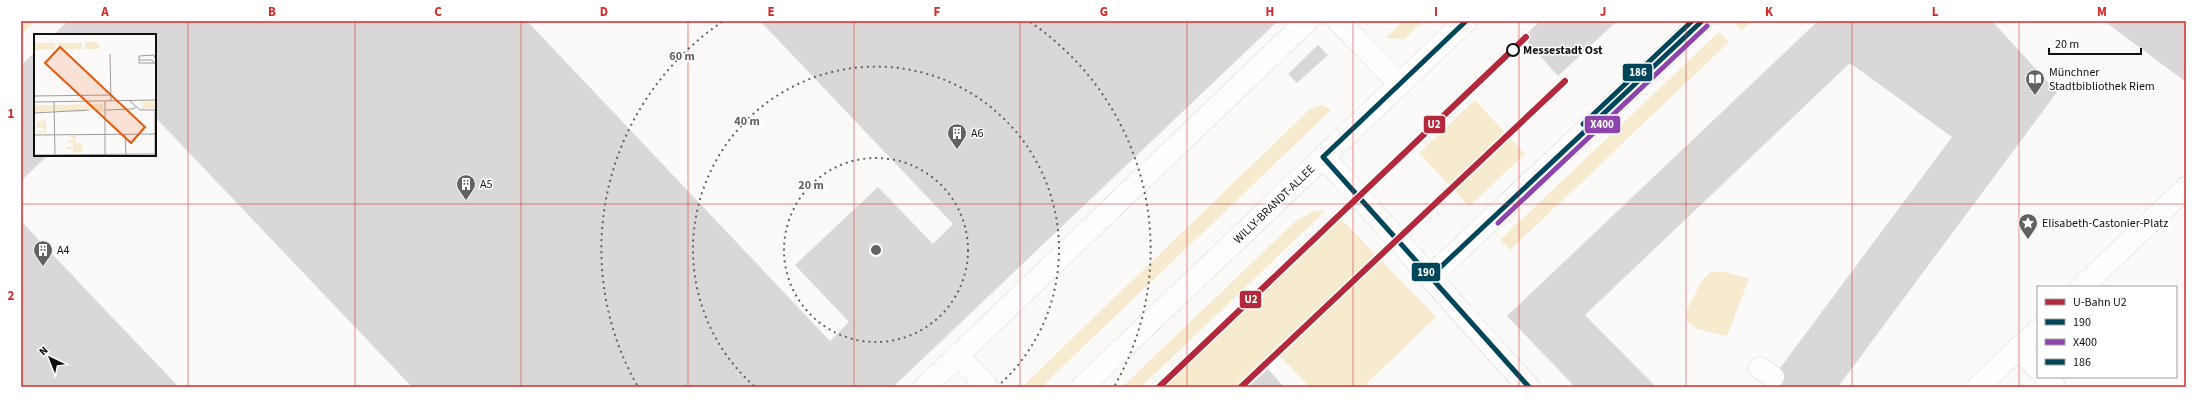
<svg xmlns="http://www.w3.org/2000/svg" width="2207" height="408" font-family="'Source Sans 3',sans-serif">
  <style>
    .green { fill: #f6eacf }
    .building { fill: #dad8d6 }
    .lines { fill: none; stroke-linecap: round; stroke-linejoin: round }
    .minor-tunnel { stroke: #d9d7d5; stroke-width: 22; stroke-dasharray: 22 11; stroke-linecap: butt }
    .minor-casing { stroke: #d9d8d6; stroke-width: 23 }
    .major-casing { stroke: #d9d8d6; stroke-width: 23 }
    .minor { stroke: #fffefe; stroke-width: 22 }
    .major { stroke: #fffefe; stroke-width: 22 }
    .bus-1-casing { stroke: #fff; stroke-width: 8 }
    .bus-2-casing { stroke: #fff; stroke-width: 8 }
    .bus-3-casing { stroke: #fff; stroke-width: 8 }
    .bus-1 { stroke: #00465a; stroke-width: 5 }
    .bus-2 { stroke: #8e44ad; stroke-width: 5 }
    .bus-3 { stroke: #00465a; stroke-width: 5 }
    .metro-1-casing { stroke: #fff; stroke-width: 9 }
    .metro-1 { stroke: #b4283c; stroke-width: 6 }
    .grid { fill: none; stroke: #d62828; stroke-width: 1; stroke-opacity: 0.55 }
    .ring { fill: none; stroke: #636260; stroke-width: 2; stroke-dasharray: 2 4 }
    .stop-dot { fill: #fff; stroke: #11100e; stroke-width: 2 }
    .labels { text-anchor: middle; stroke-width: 3; stroke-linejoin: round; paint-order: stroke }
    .stop-label { font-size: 12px; font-weight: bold; fill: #11100e; stroke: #fff; text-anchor: start }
    .poi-label { font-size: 12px; fill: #11100e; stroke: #fff; text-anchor: start }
    .street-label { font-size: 12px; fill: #11100e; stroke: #fff }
    .inset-road { fill: none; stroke: #9e9c9a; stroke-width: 1 }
    .view { fill: #e8590c; fill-opacity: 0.15; stroke: #e8590c; stroke-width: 2 }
    .inset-edge { fill: none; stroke: #11100e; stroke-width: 2 }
    .centre { fill: #636260; stroke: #fff; stroke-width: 2 }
    .ring-label { font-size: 12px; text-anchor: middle; font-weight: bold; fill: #636260; stroke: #fff; stroke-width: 3; stroke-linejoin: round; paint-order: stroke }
    .line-badge { stroke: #fff; stroke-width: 1.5 }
    .badge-label { font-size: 11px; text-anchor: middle; font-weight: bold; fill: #fff }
    .neatline { fill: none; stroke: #d62828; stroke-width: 1.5 }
    .grid-label { font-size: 13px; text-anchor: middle; font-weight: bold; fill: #d62828 }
  </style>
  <rect width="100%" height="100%" fill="#fcfaf8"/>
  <!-- green -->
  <path class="green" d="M21 21H36L21 35Z
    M1404 21H1423L1404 39 1386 38Z
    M1733 21H1751L1742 30Z
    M1719 32 1729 42 1510 250 1500 240Z
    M1475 100 1525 154 1469 206 1419 153Z
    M1322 105 1331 110 1041 387H1022L1309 110Z
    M1315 211H1325L1141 387H1122L1297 220Z
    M1341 219 1436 317 1363 387H1310L1280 356 1247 387H1158L1324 229Z
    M1722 271 1749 279 1727 336 1697 329 1687 321 1686 312 1702 280 1711 272Z"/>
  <!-- building -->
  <path class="building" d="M68 21H527L830 341 849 322 795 265 878 187 933 244 953 224 760 21H1278L893 387H412L155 117V35H53Z
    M1540 21H1617L1558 76 1523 37Z
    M1818 21H1992L2057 92 1838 387H1766L1952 137 1850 63 1585 315 1656 387H1575L1507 316Z
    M2110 21H2186V82L2108 24Z
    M1318 45 1328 55 1297 83 1288 74Z
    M35 52V155H48L21 181V65Z
    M21 221 108 313 179 387H21Z
    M1268 369 1284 387H1248Z"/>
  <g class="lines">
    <!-- minor-tunnel -->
    <path class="minor-tunnel" d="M1773 377 1787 387"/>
    <!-- minor casing -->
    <g class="minor-casing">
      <path id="minor" d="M1338 21 1400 84
        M1323 157C1393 232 1458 312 1529 387
        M1430 277 1702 21
        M2082 287 2186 188
        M2018 348 2038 369
        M958 356 988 387
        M1760 368 1773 377
        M2045 377 2055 387
        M925 387 1307 21
        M1978 387 2038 330"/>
    </g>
    <!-- major casing -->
    <g class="major-casing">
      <path id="major" d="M1082 387 1466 21"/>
    </g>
    <!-- minor -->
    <use href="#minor" class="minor"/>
    <!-- major -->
    <use href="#major" class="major"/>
    <!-- bus-1 casing -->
    <g class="bus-1-casing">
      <path id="bus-1" d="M1323 157 1529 387
        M1323 157 1466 21
        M1430 277 1702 21"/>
    </g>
    <!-- bus-2 casing -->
    <g class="bus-2-casing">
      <path id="bus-2" d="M1498 223 1707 26"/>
    </g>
    <!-- bus-3 casing -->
    <g class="bus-3-casing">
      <path id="bus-3" d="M1583 124 1692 21"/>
    </g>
    <!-- bus-1 -->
    <use href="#bus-1" class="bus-1"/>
    <!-- bus-2 -->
    <use href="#bus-2" class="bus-2"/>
    <!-- bus-3 -->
    <use href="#bus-3" class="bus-3"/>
    <!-- metro-1 casing -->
    <g class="metro-1-casing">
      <path id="metro-1" d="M1159 387 1526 37
        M1241 387 1565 81"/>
    </g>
    <!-- metro-1 -->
    <use href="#metro-1" class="metro-1"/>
  </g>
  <!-- grid -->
  <path class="grid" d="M188 21V387M355 21V387M521 21V387M688 21V387M854 21V387M1020 21V387M1187 21V387M1353 21V387M1519 21V387M1686 21V387M1852 21V387M2019 21V387M21 204H2186"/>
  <!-- distance rings -->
  <g class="ring">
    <circle cx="876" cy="250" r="92"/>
    <path d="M754 386A183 183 0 1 1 998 386"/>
    <path d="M637 385A275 275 0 0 1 722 22M1030 22A275 275 0 0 1 1115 385"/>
  </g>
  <!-- icons -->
  <defs>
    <g id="library-pin" transform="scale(1)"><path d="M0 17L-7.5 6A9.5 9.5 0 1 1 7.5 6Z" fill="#636260" stroke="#fff"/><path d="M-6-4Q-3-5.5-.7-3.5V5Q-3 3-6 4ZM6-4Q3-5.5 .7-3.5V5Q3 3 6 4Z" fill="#fff"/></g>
    <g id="building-pin" transform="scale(1)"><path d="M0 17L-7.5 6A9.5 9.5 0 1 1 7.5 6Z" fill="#636260" stroke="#fff"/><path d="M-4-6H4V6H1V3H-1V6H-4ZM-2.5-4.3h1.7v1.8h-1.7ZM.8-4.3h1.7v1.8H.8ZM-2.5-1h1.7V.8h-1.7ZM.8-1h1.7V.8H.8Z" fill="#fff"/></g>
    <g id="sight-pin" transform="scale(1)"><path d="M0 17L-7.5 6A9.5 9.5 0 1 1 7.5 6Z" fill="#636260" stroke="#fff"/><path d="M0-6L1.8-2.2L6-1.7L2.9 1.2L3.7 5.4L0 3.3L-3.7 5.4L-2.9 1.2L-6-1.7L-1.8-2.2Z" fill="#fff"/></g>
  </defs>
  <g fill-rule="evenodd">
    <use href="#library-pin" x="2035" y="79"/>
    <use href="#building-pin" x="957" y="133"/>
    <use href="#building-pin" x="466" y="184"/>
    <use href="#sight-pin" x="2028" y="223"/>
    <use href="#building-pin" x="43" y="250"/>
  </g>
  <!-- markers -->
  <circle class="stop-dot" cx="1513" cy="50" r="6"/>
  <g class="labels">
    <!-- stop labels -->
    <g class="stop-label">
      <text x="1523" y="54">Messestadt Ost</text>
    </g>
    <!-- poi labels -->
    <g class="poi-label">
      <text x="2049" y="76">Münchner<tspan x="2049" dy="14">Stadtbibliothek Riem</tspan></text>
      <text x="971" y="137">A6</text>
      <text x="480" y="188">A5</text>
      <text x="2042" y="227">Elisabeth-Castonier-Platz</text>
      <text x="57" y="254">A4</text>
    </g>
    <!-- street labels -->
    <g class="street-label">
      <text transform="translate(1274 204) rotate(-44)" y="4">WILLY-BRANDT-ALLEE</text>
    </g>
  </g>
  <!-- overview -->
  <g transform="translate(34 34)">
    <rect width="122" height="122" fill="#fcfaf8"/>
    <path d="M51 8H63L66 15H51ZM0 9H21V15L0 16ZM24 9H48V15H24ZM122 67V74L107 75 110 71 107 68ZM69 70 70 77 63 78 62 73H59L58 78 55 73 50 78 21 77V71ZM0 71H19V77L0 78ZM12 86V99H4L3 97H10V94H3V88ZM37 102H42L41 109H49L47 118 39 119V115H32V113H39V109L32 108 39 105Z" fill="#f6eacf"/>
    <path class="inset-road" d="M76 20 77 67M105 26H118L120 29M122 27 120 21 105 22V29H122M0 62 77 61M96 67 106 76H122M0 68 122 66M20 68 21 121M71 76 99 75 102 73M121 76V122M0 79 55 76M91 100 92 121M0 101 121 100M0 121 121 120M71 121V67"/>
    <path class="view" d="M26 13 111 93 97 109 11 29Z"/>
    <rect width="122" height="122" class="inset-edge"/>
  </g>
  <circle cx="876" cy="250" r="6" class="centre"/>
  <g class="ring-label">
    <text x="682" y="60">60 m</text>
    <text x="747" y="125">40 m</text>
    <text x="811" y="189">20 m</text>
  </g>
  <g class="line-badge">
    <rect x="1622" y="63" width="31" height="19" rx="4" fill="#00465a"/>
    <rect x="1423" y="115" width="23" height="19" rx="4" fill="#b4283c"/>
    <rect x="1584" y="115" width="37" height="19" rx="4" fill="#8e44ad"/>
    <rect x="1411" y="262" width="30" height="20" rx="4" fill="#00465a"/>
    <rect x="1239" y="290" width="23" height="19" rx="4" fill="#b4283c"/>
  </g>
  <g class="badge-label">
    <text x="1638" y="76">186</text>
    <text x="1434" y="128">U2</text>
    <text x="1602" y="128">X400</text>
    <text x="1426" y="276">190</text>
    <text x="1251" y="303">U2</text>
  </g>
  <!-- border -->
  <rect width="2207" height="408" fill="none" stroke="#ffffff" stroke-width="44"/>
  <!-- legend -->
  <rect x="2037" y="286" width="140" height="92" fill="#ffffff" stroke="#a09f9f"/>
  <rect x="2045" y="299" width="20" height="6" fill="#b4283c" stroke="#a09f9f"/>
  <text x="2073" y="306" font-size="12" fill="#11100e">U-Bahn U2</text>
  <rect x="2045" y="319" width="20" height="6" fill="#00465a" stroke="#a09f9f"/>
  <text x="2073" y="326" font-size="12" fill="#11100e">190</text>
  <rect x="2045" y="339" width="20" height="6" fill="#8e44ad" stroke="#a09f9f"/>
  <text x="2073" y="346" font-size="12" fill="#11100e">X400</text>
  <rect x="2045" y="359" width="20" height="6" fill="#00465a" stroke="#a09f9f"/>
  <text x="2073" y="366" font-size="12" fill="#11100e">186</text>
  <!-- north arrow -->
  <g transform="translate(50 358) rotate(317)" stroke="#ffffff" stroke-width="3" paint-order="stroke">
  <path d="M0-3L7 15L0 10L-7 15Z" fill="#11100e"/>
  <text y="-6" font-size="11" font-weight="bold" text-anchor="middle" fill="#11100e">N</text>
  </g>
  <!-- scale -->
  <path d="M2049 48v6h92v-6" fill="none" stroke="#11100e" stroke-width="2"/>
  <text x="2055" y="48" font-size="12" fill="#11100e" stroke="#ffffff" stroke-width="3" paint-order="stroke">20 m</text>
  <rect x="22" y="22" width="2163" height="364" class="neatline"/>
  <g class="grid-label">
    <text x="105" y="16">A</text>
    <text x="272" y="16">B</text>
    <text x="438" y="16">C</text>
    <text x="604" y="16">D</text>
    <text x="771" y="16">E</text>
    <text x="937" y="16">F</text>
    <text x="1104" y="16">G</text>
    <text x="1270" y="16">H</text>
    <text x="1436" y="16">I</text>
    <text x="1603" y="16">J</text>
    <text x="1769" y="16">K</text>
    <text x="1935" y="16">L</text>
    <text x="2102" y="16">M</text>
    <text x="11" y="118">1</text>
    <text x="11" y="300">2</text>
  </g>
</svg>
